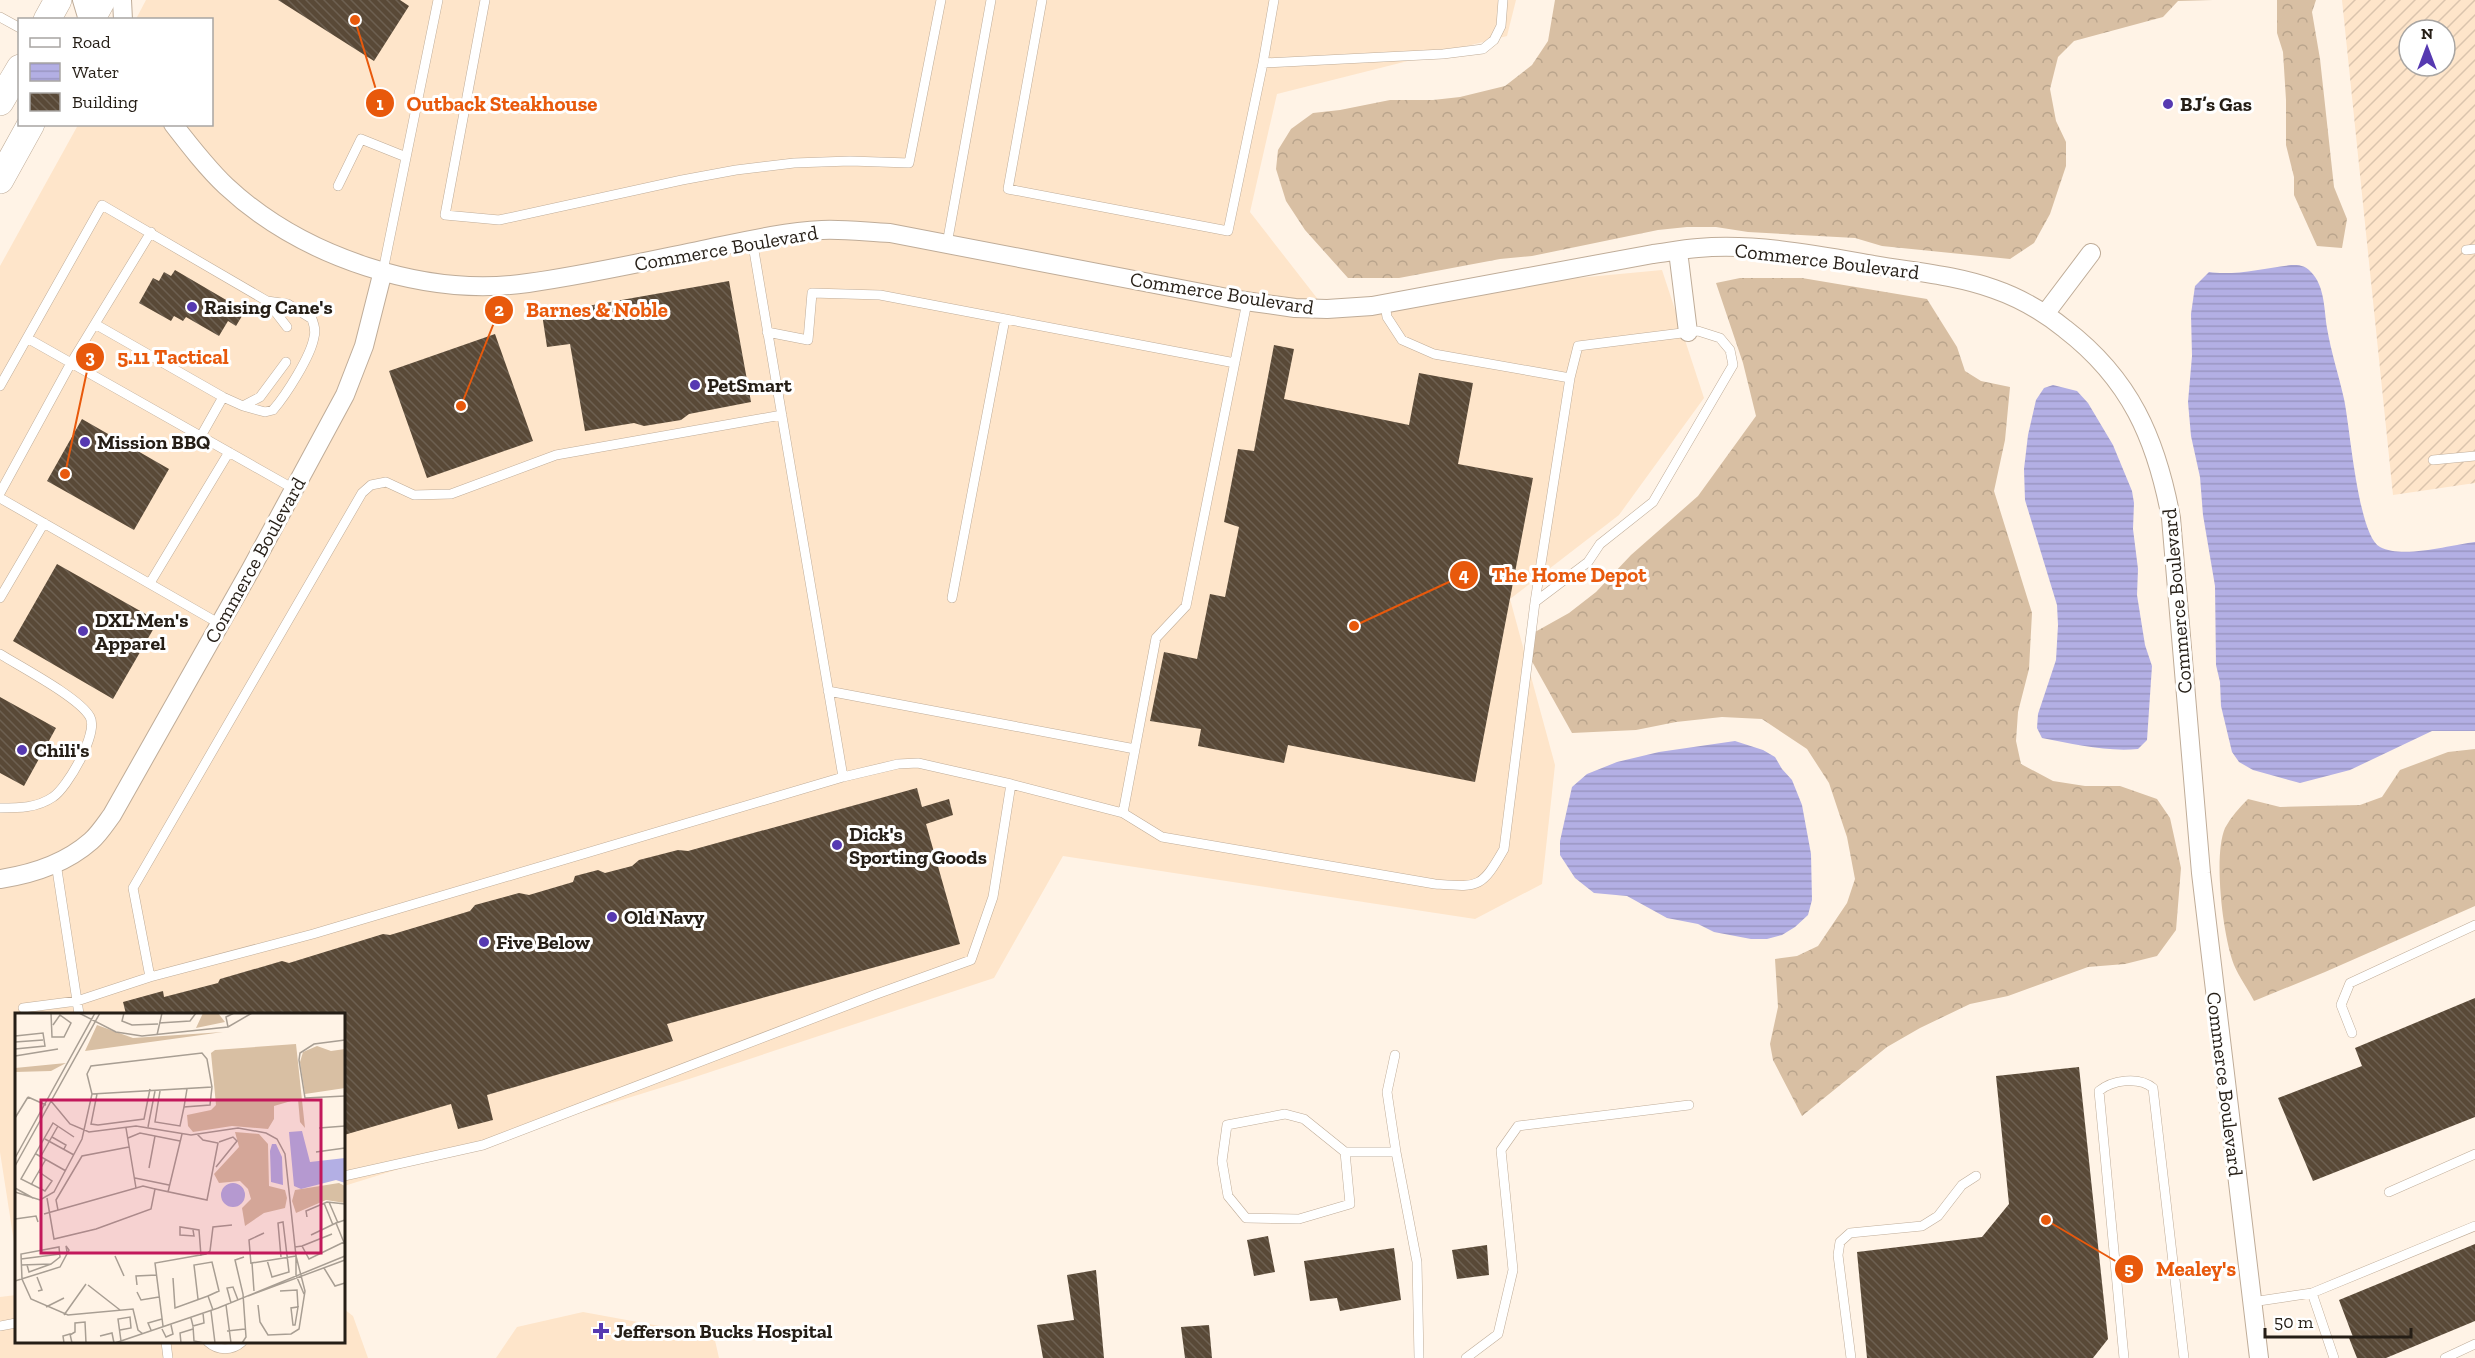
<svg xmlns="http://www.w3.org/2000/svg" width="2475" height="1358" font-family="'Zilla Slab',serif">
  <style>
    .built { fill: #fee5ca }
    .industrial { fill: url(#industrial-furrows); fill-rule: evenodd }
    .forest { fill: url(#forest-crowns) }
    .water { fill: url(#water-rules) }
    .building { fill: url(#building-back-hatch) }
    .lines { fill: none; stroke-linecap: round; stroke-linejoin: round }
    .service-casing { stroke: #bfac98; stroke-width: 10 }
    .minor-casing { stroke: #bfac98; stroke-width: 20 }
    .primary-casing { stroke: #bfac98; stroke-width: 28 }
    .service { stroke: #fff; stroke-width: 9 }
    .minor { stroke: #fff; stroke-width: 18 }
    .primary { stroke: #fff; stroke-width: 27 }
    .poi-dot { fill: #5639b1; stroke: #fff; stroke-width: 2 }
    .labels { text-anchor: middle; stroke-width: 6; stroke-linejoin: round; paint-order: stroke }
    .poi-label { font-size: 20px; font-weight: bold; fill: #251e16; stroke: #fff; text-anchor: start }
    .street-label { font-size: 20px; fill: #251e16; stroke: #fff }
    .inset-road { fill: none; stroke: #a89e93; stroke-width: 1.5 }
    .view { fill: #c2185b; fill-opacity: 0.15; stroke: #c2185b; stroke-width: 3 }
    .inset-edge { fill: none; stroke: #251e16; stroke-width: 3 }
    .leader { fill: none; stroke: #e8590c; stroke-width: 2 }
    .callout-dot { fill: #e8590c; stroke: #fff; stroke-width: 2 }
    .mark-label { font-size: 18px; text-anchor: middle; font-weight: bold; fill: #fff }
    .callout-label { font-size: 21px; text-anchor: middle; font-weight: bold; fill: #e8590c; stroke: #fff; stroke-width: 6; stroke-linejoin: round; paint-order: stroke }
  </style>
  <defs>
    <pattern id="industrial-furrows" width="10" height="10" patternUnits="userSpaceOnUse" patternTransform="scale(1.5)"><rect width="10" height="10" fill="#fee5ca"/><path d="M-1 1l2-2M0 10L10 0M9 11l2-2" fill="none" stroke="#dac4ad"/></pattern>
    <pattern id="forest-crowns" width="20" height="18" patternUnits="userSpaceOnUse" patternTransform="scale(1.5)"><rect width="20" height="18" fill="#d8bfa3"/><path d="M2 6a3 3 0 1 1 6 0M12 15a3 3 0 1 1 6 0" fill="none" stroke="#b9a48c"/></pattern>
    <pattern id="water-rules" width="6" height="5" patternUnits="userSpaceOnUse" patternTransform="scale(1.5)"><rect width="6" height="5" fill="#b3afe4"/><path d="M0 2.5h6" fill="none" stroke="#9a96c3"/></pattern>
    <pattern id="building-back-hatch" width="6" height="6" patternUnits="userSpaceOnUse" patternTransform="scale(1.5)"><rect width="6" height="6" fill="#594937"/><path d="M-1 5l2 2M0 0l6 6M5-1l2 2" fill="none" stroke="#6d6051"/></pattern>
  </defs>
  <rect width="100%" height="100%" fill="#fff3e6"/>
  <!-- built -->
  <path class="built" d="M146 0H1516L1507 36 1277 94 1250 212 1320 302 1662 270 1704 398 1619 515 1510 599 1555 765 1542 884 1475 919 1063 856 994 978 689 1079 344 1186V1014H16V1255L0 1152V266L78 125 212 124V20L136 19Z
    M16 1295V1342H344V1309L353 1316 368 1358H0V1297Z
    M583 1312 714 1336 719 1358H496L517 1327Z"/>
  <!-- industrial -->
  <path class="industrial" d="M2342 0H2475V483L2393 495ZM2409 30H2445V66H2409Z"/>
  <!-- forest -->
  <path class="forest" d="M1555 0H2213L2178 1 2163 17 2074 41 2058 57 2050 89 2056 121 2066 142V166L2050 214 2034 243 2010 259 1882 246 1855 238 1748 232 1716 227H1687L1658 230 1532 256 1500 259 1399 278H1348L1305 230 1286 201 1276 169 1278 150 1291 129 1313 113 1340 110 1390 100H1433L1460 97 1505 86 1532 65 1548 41Z
    M2277 0H2316L2312 12 2320 59 2334 187 2347 219 2342 248 2317 246 2294 195V177L2286 145V100L2283 52 2277 33Z
    M1740 278H1802L1927 299 1957 347 1965 371 1981 381 2010 387 2005 440 1994 491 2032 613 2029 669 2018 712 2016 741 2021 764 2053 781 2085 786H2120L2157 799 2170 818 2181 868 2176 930 2157 956 2125 964 2088 967 2008 996 1970 1004 1920 1028 1887 1047 1802 1116 1773 1060 1770 1044 1778 1007 1775 959 1797 956 1818 946 1847 903 1855 879 1847 837 1829 783 1807 749 1762 719 1722 717 1676 722 1636 730 1572 733 1529 656 1535 632 1569 613 1596 592 1631 555 1698 496 1756 416 1743 363 1716 283Z
    M2475 749V906L2325 972 2254 1001C2248 989 2239 977 2234 965 2223 937 2213 856 2225 828 2231 817 2239 808 2248 799L2280 807 2360 805 2382 797 2400 770 2448 752Z"/>
  <!-- water -->
  <path class="water" d="M2291 265C2299 265 2305 265 2311 272 2325 286 2324 310 2327 328 2331 352 2339 376 2344 399 2350 426 2358 536 2380 547 2403 559 2450 545 2475 542V731H2432L2350 770 2300 783 2253 770 2239 762 2232 752 2221 706 2220 682 2216 665 2215 586 2203 515 2200 477 2191 436 2188 402 2192 356 2191 314 2195 286 2209 272C2233 276 2266 268 2291 265Z
    M2053 385 2077 391 2088 403 2113 445 2132 491 2134 503 2133 529 2138 569 2137 595 2145 645 2152 666 2147 740 2138 749C2106 752 2074 744 2042 738L2037 728 2038 714 2056 660 2058 625 2057 605 2025 500 2024 469 2028 435 2036 400 2044 388Z
    M1735 741 1763 750 1775 757 1782 769 1792 780 1802 805 1811 854 1812 900 1808 915 1795 927 1782 935 1767 939H1751L1714 932 1698 924 1667 918 1627 896 1594 893 1575 878 1560 855V841L1572 787 1587 774 1617 762 1659 752Z"/>
  <!-- building -->
  <path class="building" d="M278 0H400L409 6 374 61Z
    M175 270 245 311 236 326 228 321 219 336 186 317 183 321 174 316 171 321 139 303 153 278 159 281 164 272 171 276Z
    M729 281 751 402 689 414 681 420 644 426 634 423 585 431 570 344 547 347 542 314Z
    M495 334 533 441 427 478 389 371Z
    M1274 345 1294 349 1284 399 1409 425 1419 373 1473 383 1458 464 1533 478 1475 782 1288 745 1284 763 1198 746 1201 729 1150 721 1164 652 1197 659 1210 594 1225 597 1239 527 1224 522 1238 449 1254 451Z
    M82 419 169 469 134 530 47 481Z
    M57 564 158 621 113 699 13 641Z
    M0 697 56 728 24 786 0 773Z
    M917 788 922 807 949 799 953 815 926 824 960 944 667 1024 673 1041 487 1095 493 1120 458 1129 451 1104 344 1135V1014H126L123 1002 163 991 164 997 218 983 220 979 282 961 289 963 383 934 390 935 470 911 475 905 519 893 529 895 573 882 575 876 598 870 605 873 632 866 639 860 678 850 688 851Z
    M2475 998V1117L2313 1181 2278 1098 2362 1066 2355 1048Z
    M2079 1067 2108 1339 2093 1358H1867L1857 1252 1982 1237 2009 1204 1996 1076Z
    M1268 1236 1275 1272 1254 1276 1247 1240Z
    M2475 1244V1321L2386 1358H2357L2349 1338 2353 1337 2339 1300Z
    M1487 1245 1489 1275 1457 1279 1452 1250Z
    M1394 1248 1401 1300 1340 1311 1337 1298 1310 1301 1304 1261Z
    M1096 1270 1104 1358H1043L1037 1325 1074 1320 1067 1275Z
    M1209 1325 1212 1358H1185L1181 1327Z"/>
  <g class="lines">
    <!-- service casing -->
    <g class="service-casing">
      <path id="service" d="M485 0 445 215 499 220 682 180 736 170 794 163 850 161 909 163 941 0
        M1042 0 1008 189 1228 231 1263 63 1443 54 1483 49 1494 40 1501 26 1503 0
        M0 17 20 28
        M1263 63 1274 0
        M338 186 361 139 406 157
        M752 239 843 777
        M947 244 991 0
        M2466 250 2475 249
        M383 271 438 0
        M95 324 223 397 201 436
        M767 332 808 340 812 293 880 295 1235 363
        M27 338 294 489
        M0 386 102 205 267 301 287 327
        M223 397 243 406 260 397 286 362
        M243 406 265 412 273 410C286 395 311 356 314 337 316 330 314 325 312 319L288 304 267 301
        M2433 460 2475 456
        M0 493 71 363 151 232
        M0 498 220 624
        M150 583 229 452
        M0 598 44 523
        M952 598 1005 319
        M1535 602 1588 562 1600 544 1653 502 1733 365 1730 350 1720 338 1698 331 1578 346 1570 378
        M0 654C21 667 80 698 90 717 99 733 67 788 53 797 37 808 19 808 0 808
        M828 691 1135 749
        M1123 813 1156 638 1186 606 1247 302
        M56 863 79 1014
        M150 977 133 888 362 493 371 485 386 482 414 495 451 494 556 455 782 415
        M23 1008 77 1001 150 977 313 934 843 777 898 764 918 763 1011 784
        M2352 1033 2341 1005 2350 983 2475 925
        M1395 1055 1387 1092 1396 1152
        M1345 1152 1350 1204 1299 1219 1246 1218 1228 1196 1222 1161 1227 1125 1285 1114 1304 1119 1345 1152H1396L1417 1262 1419 1358
        M344 1176 483 1145 874 995 971 960 993 897 1011 784 1123 813 1162 837 1435 884C1479 887 1481 889 1504 849L1535 602 1570 378 1434 354 1402 340 1387 317 1385 304
        M2389 1192 2475 1154
        M2312 1293 2475 1226
        M2252 1302 2312 1293 2334 1358
        M0 1326 16 1323
        M166 1342 168 1358
        M208 1342C218 1351 232 1351 242 1342
        M1466 1358 1498 1334 1513 1270 1501 1150 1518 1126 1689 1105
        M1851 1358 1838 1255 1840 1242 1850 1233 1922 1226 1938 1216 1962 1185 1976 1176
        M2124 1358 2099 1091C2112 1080 2139 1076 2153 1088L2184 1358
        M2445 1358 2475 1344"/>
    </g>
    <!-- minor casing -->
    <g class="minor-casing">
      <path id="minor" d="M82 0 88 20
        M122 0 123 20
        M173 124C190 146 207 168 226 186 302 257 425 298 528 283 586 275 644 262 702 250 741 242 782 232 822 230 845 229 867 232 890 233L1238 300 1295 308 1327 309 1372 306 1653 254C1668 252 1683 249 1698 248 1756 243 1817 255 1874 265 1914 272 1956 275 1994 289 2020 298 2044 312 2065 329 2130 379 2156 438 2171 518L2201 873 2259 1358
        M1678 251 1688 332
        M2045 314 2091 253
        M0 879C33 874 66 863 91 841 99 834 106 823 112 815L251 569 345 395 364 346 383 271"/>
    </g>
    <!-- primary casing -->
    <g class="primary-casing">
      <path id="primary" d="M47 20 58 0
        M91 20 102 0
        M0 102 20 68
        M0 180 31 124"/>
    </g>
    <!-- service -->
    <use href="#service" class="service"/>
    <!-- minor -->
    <use href="#minor" class="minor"/>
    <!-- primary -->
    <use href="#primary" class="primary"/>
  </g>
  <!-- markers -->
  <g class="poi-dot">
    <circle cx="2168" cy="104" r="6"/>
    <circle cx="192" cy="307" r="6"/>
    <circle cx="695" cy="385" r="6"/>
    <circle cx="85" cy="442" r="6"/>
    <circle cx="83" cy="631" r="6"/>
    <circle cx="22" cy="750" r="6"/>
    <circle cx="837" cy="845" r="6"/>
    <circle cx="612" cy="917" r="6"/>
    <circle cx="484" cy="942" r="6"/>
    <path d="M598 1322h6v6h6v6h-6v6h-6v-6h-6v-6h6z"/>
  </g>
  <g class="labels">
    <!-- poi labels -->
    <g class="poi-label">
      <text x="2180" y="111">BJ’s Gas</text>
      <text x="204" y="314">Raising Cane's</text>
      <text x="707" y="392">PetSmart</text>
      <text x="97" y="449">Mission BBQ</text>
      <text x="95" y="627">DXL Men's<tspan x="95" dy="23">Apparel</tspan></text>
      <text x="34" y="757">Chili's</text>
      <text x="849" y="841">Dick's<tspan x="849" dy="23">Sporting Goods</tspan></text>
      <text x="624" y="924">Old Navy</text>
      <text x="496" y="949">Five Below</text>
      <text x="614" y="1338">Jefferson Bucks Hospital</text>
    </g>
    <!-- street labels -->
    <g class="street-label">
      <text transform="translate(726 248) rotate(-10)" y="7">Commerce Boulevard</text>
      <text transform="translate(1827 261) rotate(7)" y="7">Commerce Boulevard</text>
      <text transform="translate(1222 293) rotate(9)" y="7">Commerce Boulevard</text>
      <text transform="translate(255 560) rotate(-61)" y="7">Commerce Boulevard</text>
      <text transform="translate(2177 601) rotate(-95)" y="7">Commerce Boulevard</text>
      <text transform="translate(2225 1084) rotate(83)" y="7">Commerce Boulevard</text>
    </g>
  </g>
  <!-- overview -->
  <g transform="translate(15 1013)">
    <rect width="330" height="330" fill="#fff3e6"/>
    <path d="M188 0H203L210 9 181 15ZM82 12 118 25 208 19 70 38ZM281 31 290 115 285 109 283 86 259 93V106L253 116 217 113 178 119 173 113 172 102 196 97 201 92 196 40 200 37ZM302 33 316 38 330 36V75L290 81 285 49 288 39ZM51 50 36 58 0 59V55ZM220 119 244 121 253 131 254 173 270 177 272 185 270 195 249 200 230 213 227 195 236 186 233 176 225 168 204 170 199 161 224 134ZM324 170 330 173V190L311 187 281 200 277 188 280 177Z" fill="#d8bfa3"/>
    <path d="M287 118 295 149 330 145V170L321 167 286 176 279 173 274 119ZM261 131 267 144 268 172 256 169 255 138 257 131ZM206 182a12 12 0 1 1 24 0a12 12 0 1 1-24 0Z" fill="#b3afe4"/>
    <path class="inset-road" d="M36 0 37 24H49L56 10 45 2 38 12M64 0 101 19 127 23 213 14 237 0M109 0 107 8 117 12 143 11M144 10 175 8 181 0M213 14 211 4 219 0M142 22 147 0M0 23 28 20 30 33 0 36M330 27 299 31 285 40 284 47 290 85 330 83M0 29 28 27M0 43 43 36M145 78 140 109 165 113 169 94 195 92 197 74M82 81 76 111 83 112 129 106 135 76M13 84 31 92M36 88 55 111 74 119 121 113 176 122 223 115 251 120 262 126 270 141 281 243 290 278 284 316 276 321 253 322 245 309 243 292M169 94 172 76M0 105 13 84M133 114 140 78M111 115 121 175M304 115 330 113M37 124 51 132 49 136M113 125 125 120 165 128M30 126 59 142M301 139 330 135M21 141 51 158M26 143 43 113M0 145 80 0M0 153 85 0M201 154 222 128 218 124 204 129M134 155 140 123M24 159 37 168 30 178 6 166 38 110 59 124M120 165 154 172M16 172 31 146M0 175 18 185M0 179 25 187 39 179 67 126 77 81 72 61 76 53 187 40 192 46 197 74 77 81M153 179 167 121M32 185 39 226 81 216 136 196 140 176 192 187 203 130 188 127 182 121M314 189 323 210M309 190 318 212M43 197 41 187 67 143 114 134M29 201 128 173 140 176M292 204 291 198 312 189 330 191M0 206 21 203 23 209M330 207 321 210 330 232M178 217 179 223 165 222V214L184 217 186 243M296 222 321 210M287 233 317 221M280 234 287 233 294 246 329 229M100 243 109 263M281 243V262L289 281M6 246 45 241M252 247 257 264 274 259 268 209 263 210 266 244M236 251 234 227 249 220M6 252 36 251M12 252 14 259 36 251 45 244 44 234 6 241 7 266 16 286 53 302 118 296 123 317 128 321M309 255 320 273 330 270M22 264 27 277 23 278M158 265 160 295 193 283M0 268 45 254 54 237 51 233 52 239M73 272 105 297M122 272 121 263 142 262M239 278 237 250 281 243M265 278 282 277 283 294M122 279 126 287 144 284M233 283 330 247M183 286 179 252 197 249 204 278 193 283 198 297M216 290 212 275 218 274 223 287M211 292 216 330M31 294 49 285M283 294 280 312H278L276 295ZM196 298 200 330M49 302 71 271M176 305 178 313 189 310 188 300M148 313 140 250 191 241 195 238 198 214 217 212M178 313 179 328 189 330M147 316 151 324 158 321 156 312M105 317 116 315 115 304 103 306 106 328M136 317 133 310 147 306M212 318 230 316M55 322 60 319V310L70 309 71 330M85 323 97 320 99 330M49 330 48 323 55 321 57 330M100 330 203 295 330 243M166 330 165 320 178 316M227 330 231 324 228 281 220 247 229 244"/>
    <path class="view" d="M26 87H306V240H26Z"/>
    <rect width="330" height="330" class="inset-edge"/>
  </g>
  <!-- callouts -->
  <path class="leader" d="M355 20L380 103M461 406L499 310M65 474L90 357M1354 626L1464 575M2046 1220L2129 1269"/>
  <g class="callout-dot">
    <circle cx="355" cy="20" r="6"/>
    <circle cx="461" cy="406" r="6"/>
    <circle cx="65" cy="474" r="6"/>
    <circle cx="1354" cy="626" r="6"/>
    <circle cx="2046" cy="1220" r="6"/>
    <circle cx="380" cy="103" r="15"/>
    <circle cx="499" cy="310" r="15"/>
    <circle cx="90" cy="357" r="15"/>
    <circle cx="1464" cy="575" r="15"/>
    <circle cx="2129" cy="1269" r="15"/>
  </g>
  <g class="mark-label">
    <text x="380" y="110">1</text>
    <text x="499" y="316">2</text>
    <text x="90" y="363">3</text>
    <text x="1464" y="581">4</text>
    <text x="2129" y="1275">5</text>
  </g>
  <g class="callout-label">
    <text x="502" y="111">Outback Steakhouse</text>
    <text x="597" y="317">Barnes &amp; Noble</text>
    <text x="173" y="364">5.11 Tactical</text>
    <text x="1569" y="582">The Home Depot</text>
    <text x="2196" y="1276">Mealey's</text>
  </g>
  <!-- legend -->
  <rect x="18" y="18" width="195" height="108" fill="#ffffff" stroke="#a8a5a2" stroke-width="1.5"/>
  <rect x="30" y="38" width="30" height="9" fill="#ffffff" stroke="#a8a5a2" stroke-width="1.5"/>
  <text x="72" y="48" font-size="18" fill="#251e16">Road</text>
  <rect x="30" y="63" width="30" height="18" fill="url(#water-rules)" stroke="#a8a5a2" stroke-width="1.5"/>
  <text x="72" y="78" font-size="18" fill="#251e16">Water</text>
  <rect x="30" y="93" width="30" height="18" fill="url(#building-back-hatch)" stroke="#a8a5a2" stroke-width="1.5"/>
  <text x="72" y="108" font-size="18" fill="#251e16">Building</text>
  <!-- north arrow -->
  <g transform="translate(2427 48)"><circle r="28" fill="#ffffff" stroke="#a8a5a2" stroke-width="1.5"/>
  <path d="M0-4.5L10 22L0 15L-10 22Z" fill="#5639b1"/>
  <text y="-9" font-size="16" font-weight="bold" text-anchor="middle" fill="#251e16">N</text>
  </g>
  <!-- scale -->
  <path d="M2265 1328v9h146v-9" fill="none" stroke="#251e16" stroke-width="3"/>
  <text x="2274" y="1328" font-size="18" fill="#251e16" stroke="#ffffff" stroke-width="4.5" paint-order="stroke">50 m</text>
</svg>
